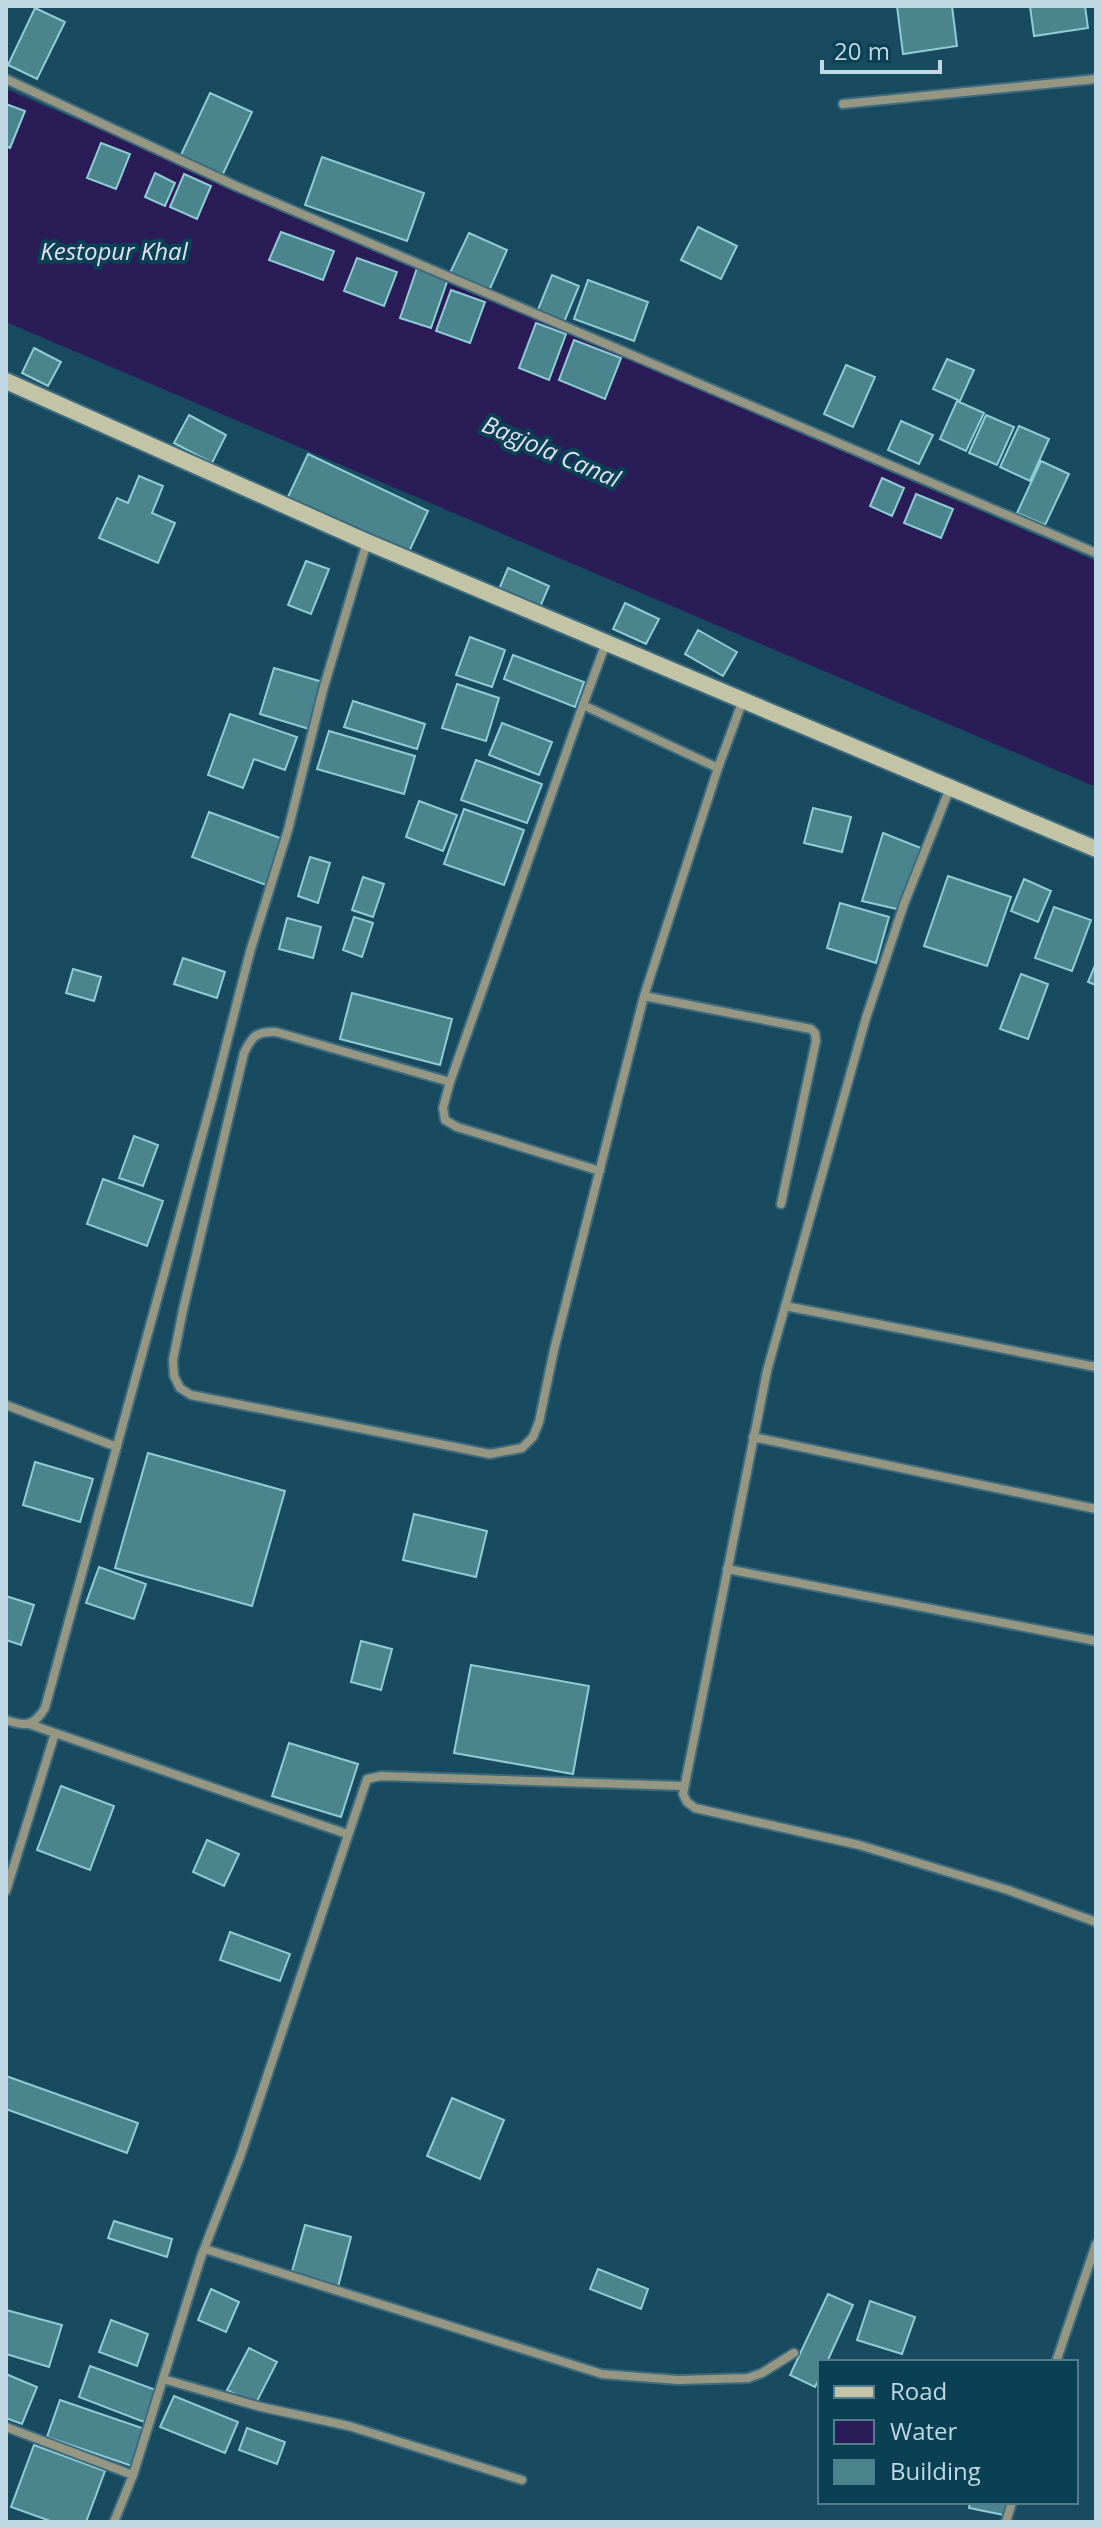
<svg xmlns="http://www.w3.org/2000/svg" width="1102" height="2528" font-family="'Open Sans',sans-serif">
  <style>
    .water { fill: #2a1d57 }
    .building { fill: #4a858e; stroke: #8fccd5; stroke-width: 2 }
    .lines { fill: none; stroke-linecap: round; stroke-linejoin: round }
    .street-casing { stroke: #3d6a7d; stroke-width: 12 }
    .secondary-casing { stroke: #3d6a7d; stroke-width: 20 }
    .street { stroke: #969783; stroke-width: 8 }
    .secondary { stroke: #c3c4a5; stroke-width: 16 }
    .labels { text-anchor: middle; stroke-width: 8; stroke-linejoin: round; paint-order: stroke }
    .water-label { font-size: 24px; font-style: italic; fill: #e1e0f3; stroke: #0a4054 }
  </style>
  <rect width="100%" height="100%" fill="#184b60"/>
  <!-- water -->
  <path class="water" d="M6 89 1096 561V787L6 322Z"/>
  <!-- building -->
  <path class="building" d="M897 6H952L957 46 903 54Z
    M1030 6H1085L1088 28 1034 36Z
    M35 8 65 22 37 79 8 65Z
    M210 93 252 112 222 176 180 157Z
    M6 104 25 111 10 148 6 146Z
    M101 143 130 154 116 189 87 178Z
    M322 157 424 193 407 241 305 205Z
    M155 173 175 183 165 206 145 197Z
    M184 174 211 186 197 219 170 207Z
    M698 227 737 246 721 279 681 260Z
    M281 232 334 251 323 280 269 260Z
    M469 233 507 250 489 291 450 273Z
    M357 258 397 272 384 306 344 291Z
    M417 268 448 279 431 328 400 318Z
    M552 275 579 286 564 322 537 312Z
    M588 280 648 302 634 341 574 319Z
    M451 290 485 302 470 343 436 331Z
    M536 323 566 334 549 380 519 368Z
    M574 340 621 358 605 399 559 380Z
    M34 348 61 362 48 386 22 373Z
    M947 359 974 370 960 401 933 389Z
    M846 365 875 377 853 427 824 414Z
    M957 401 984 413 966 451 940 439Z
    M189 415 226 435 212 463 174 443Z
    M986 415 1014 427 997 465 969 453Z
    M901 421 933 435 919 464 888 450Z
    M1019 426 1049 439 1030 481 1000 467Z
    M308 454 428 511 407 556 287 499Z
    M1041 461 1069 474 1045 525 1017 513Z
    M139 476 163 486 152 513 175 523 158 563 99 538 117 498 128 503Z
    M882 478 904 488 892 516 870 506Z
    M916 494 953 509 941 538 904 523Z
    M306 561 329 569 311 614 288 605Z
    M508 568 549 586 540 607 499 589Z
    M625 603 659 619 646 644 613 629Z
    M698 630 737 652 723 676 685 654Z
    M470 637 505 650 492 687 456 675Z
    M513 655 584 682 575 707 504 679Z
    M274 668 323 682 309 729 260 714Z
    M457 684 499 698 486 741 442 728Z
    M353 701 425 724 417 749 344 727Z
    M230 714 297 737 285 770 254 759 243 788 208 775Z
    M502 723 552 742 539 775 489 755Z
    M329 731 415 756 404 794 317 769Z
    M476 760 542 784 527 823 461 800Z
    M419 801 457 815 443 851 406 837Z
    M813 808 851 817 842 852 804 843Z
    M464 809 524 830 504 885 444 864Z
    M209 812 283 839 266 885 192 857Z
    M883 833 921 848 897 909 862 901Z
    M310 857 330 863 318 903 298 896Z
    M948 876 1011 897 987 966 924 946Z
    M363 877 384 884 373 917 352 910Z
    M1024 879 1051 891 1038 922 1011 911Z
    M840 903 889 917 876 963 827 948Z
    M1054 907 1091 920 1072 971 1035 958Z
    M354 917 373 923 362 957 343 950Z
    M287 918 321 927 313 958 279 949Z
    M183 958 225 972 217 998 174 984Z
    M1096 963V985L1088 982Z
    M73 969 101 977 94 1001 66 993Z
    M1021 974 1048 984 1028 1039 1000 1029Z
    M352 993 452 1019 440 1065 340 1039Z
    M134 1136 158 1145 143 1186 119 1178Z
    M103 1179 163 1201 147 1246 87 1224Z
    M148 1453 285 1491 252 1606 115 1568Z
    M35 1462 93 1479 80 1522 23 1505Z
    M414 1514 487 1531 476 1577 403 1560Z
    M99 1567 146 1584 134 1619 86 1603Z
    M6 1596 34 1605 21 1645 6 1640Z
    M361 1641 392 1649 381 1690 351 1682Z
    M471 1665 589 1686 573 1774 454 1753Z
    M289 1743 358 1764 341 1817 272 1796Z
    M61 1786 114 1806 90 1870 37 1850Z
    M207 1840 239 1854 224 1886 193 1872Z
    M230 1932 290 1954 280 1981 220 1960Z
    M6 2076 138 2123 127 2153 6 2109Z
    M452 2098 504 2120 480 2179 427 2156Z
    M114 2221 172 2239 167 2257 108 2238Z
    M305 2225 351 2237 338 2287 291 2275Z
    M598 2269 648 2289 641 2309 590 2289Z
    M211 2289 239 2302 226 2332 198 2320Z
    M828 2294 853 2305 827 2362H820V2377L815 2387 790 2375Z
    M870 2301 915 2317 902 2354 857 2340Z
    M6 2310 62 2325 49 2367 6 2354Z
    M111 2320 148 2334 137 2366 99 2352Z
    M249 2348 277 2362 255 2405 227 2390Z
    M90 2366 156 2390 144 2422 79 2397Z
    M6 2374 37 2387 22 2424 6 2418Z
    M174 2396 238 2422 225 2453 160 2427Z
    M60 2400 145 2429 132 2466 47 2437Z
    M247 2428 285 2442 277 2464 239 2450Z
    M34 2445 105 2471 86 2522H53L11 2507Z
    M970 2502H1007L1004 2515 969 2508Z"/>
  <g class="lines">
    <!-- street casing -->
    <g class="street-casing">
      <path id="street" d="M6 79 236 186 1096 553
        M843 104 1096 79
        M718 768 743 700
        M950 788 904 904 866 1018 767 1371 683 1794 687 1802 695 1808 859 1845 1008 1890 1096 1922
        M644 996 811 1029 815 1033 816 1041 781 1204
        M450 1082 583 705
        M600 1171 457 1127 445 1120 443 1108 450 1082 276 1032C257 1031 252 1036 244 1053L183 1310 173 1360 174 1376 180 1388 191 1395 490 1454 522 1448 533 1437 539 1422 554 1350 644 996 718 768 583 705 606 643
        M785 1306 1096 1367
        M6 1405 117 1447
        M753 1437 1096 1509
        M727 1569 1096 1641
        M6 1720C26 1727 34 1726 45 1708L213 1096 250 952 288 830 323 690 367 542
        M29 1724 347 1834
        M6 1891 55 1733
        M205 2249 602 2374 678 2380 748 2378 762 2373 794 2353
        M1056 2362 1096 2244
        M163 2379 261 2407 349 2426 522 2480
        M6 2427 133 2475
        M114 2522 133 2475 201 2257 240 2157 367 1779 381 1776 683 1786
        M1006 2522 1012 2502"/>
    </g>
    <!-- secondary casing -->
    <g class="secondary-casing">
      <path id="secondary" d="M6 381 367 542 1096 849"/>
    </g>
    <!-- street -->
    <use href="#street" class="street"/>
    <!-- secondary -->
    <use href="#secondary" class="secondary"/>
  </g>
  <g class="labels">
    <!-- water labels -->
    <g class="water-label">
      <text x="114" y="260">Kestopur Khal</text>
      <text transform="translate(551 452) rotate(23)" y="8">Bagjola Canal</text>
    </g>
  </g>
  <!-- border -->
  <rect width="1102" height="2528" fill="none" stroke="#bfd8e4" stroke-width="16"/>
  <!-- legend -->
  <rect x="818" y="2360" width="260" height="144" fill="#0a4054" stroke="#527d8e" stroke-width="2"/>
  <rect x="834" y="2386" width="40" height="12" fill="#c3c4a5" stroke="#527d8e" stroke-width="2"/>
  <text x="890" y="2400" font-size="24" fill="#bfd8e4">Road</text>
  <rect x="834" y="2420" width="40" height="24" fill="#2a1d57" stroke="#527d8e" stroke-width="2"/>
  <text x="890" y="2440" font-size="24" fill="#bfd8e4">Water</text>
  <rect x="834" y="2460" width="40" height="24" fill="#4a858e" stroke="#527d8e" stroke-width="2"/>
  <text x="890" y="2480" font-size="24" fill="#bfd8e4">Building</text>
  <!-- scale -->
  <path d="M822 60v12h118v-12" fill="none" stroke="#bfd8e4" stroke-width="4"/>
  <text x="834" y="60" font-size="24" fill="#bfd8e4" stroke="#0a4054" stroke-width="6" paint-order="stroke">20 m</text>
</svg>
